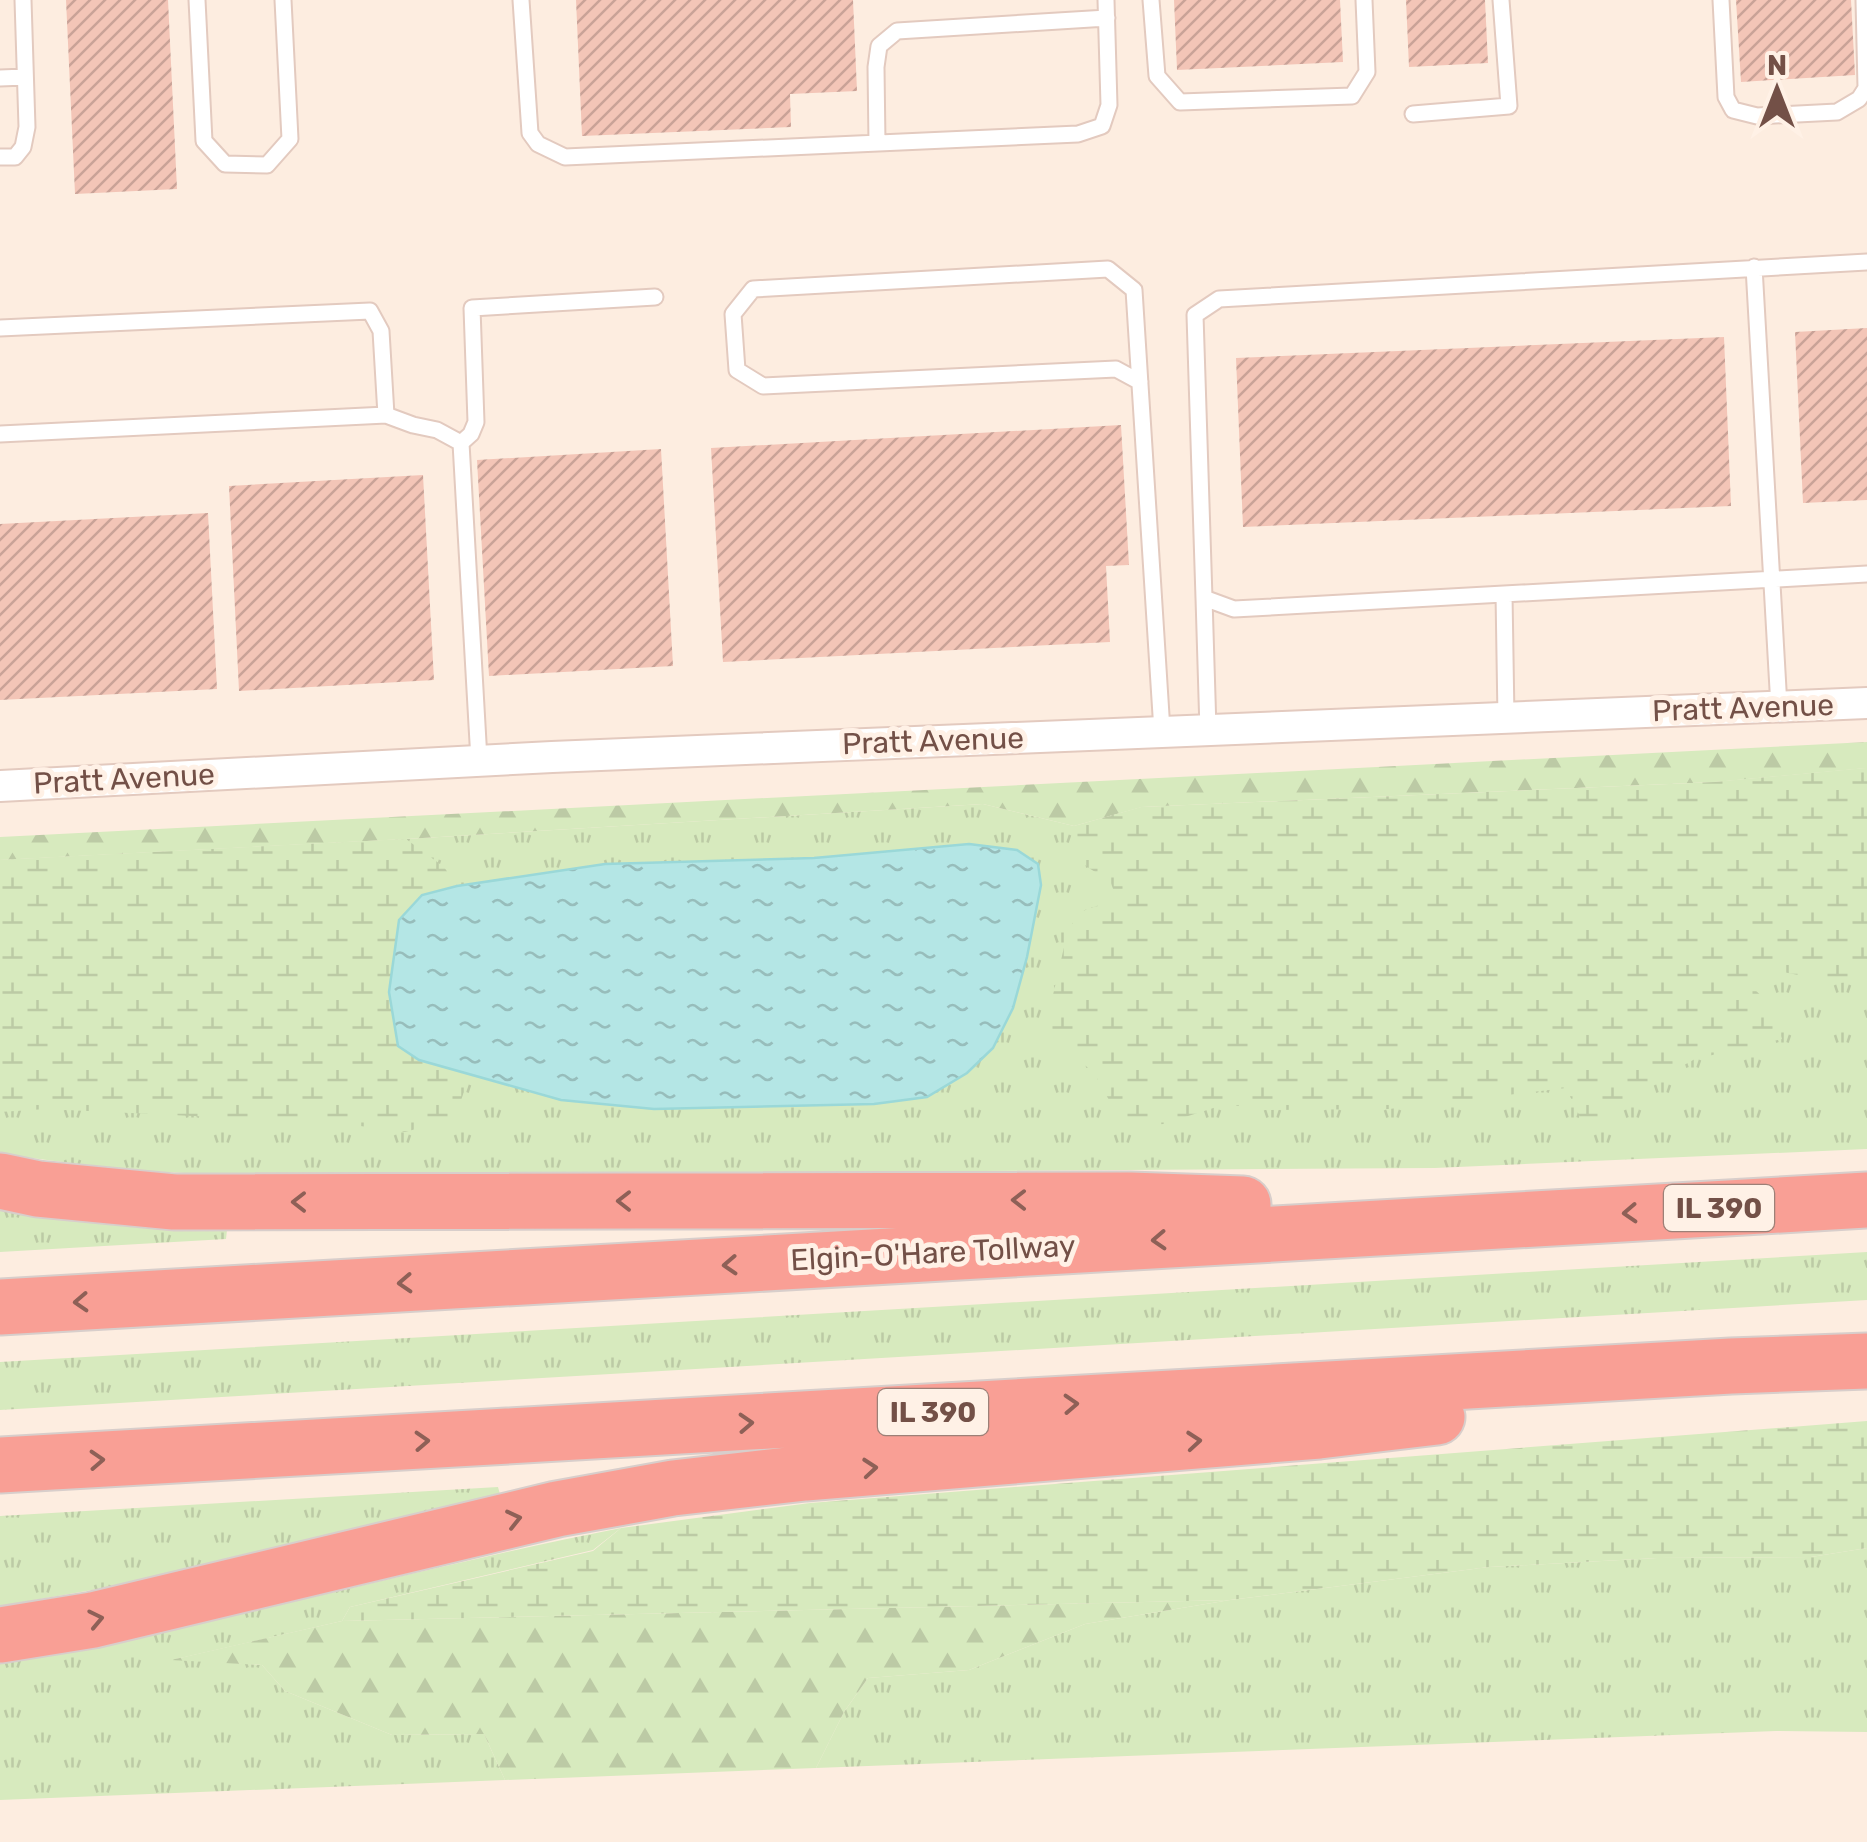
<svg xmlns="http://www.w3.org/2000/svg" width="1867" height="1842" font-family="Rubik,sans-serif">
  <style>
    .grass { fill: url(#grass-tufts); fill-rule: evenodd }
    .forest { fill: url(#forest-firs) }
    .wetland { fill: url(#wetland-marsh) }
    .water { fill: url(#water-ripples); stroke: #9ad8d8; stroke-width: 2.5 }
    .building { fill: url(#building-hatch) }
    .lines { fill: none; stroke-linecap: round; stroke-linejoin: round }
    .service-casing { stroke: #e3cabf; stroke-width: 19 }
    .minor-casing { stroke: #e3cabf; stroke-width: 34 }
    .motorway-casing { stroke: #d8cecb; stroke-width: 59 }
    .service { stroke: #fff; stroke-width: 15 }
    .minor { stroke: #fff; stroke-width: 30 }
    .motorway { stroke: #f99f95; stroke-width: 55 }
    .oneway { stroke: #8e6057 }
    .labels { text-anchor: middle; stroke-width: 10; stroke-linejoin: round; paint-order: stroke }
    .shield { fill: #fff1e6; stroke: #9d8077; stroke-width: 2.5 }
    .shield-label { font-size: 28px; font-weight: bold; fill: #735047 }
    .street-label { font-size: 30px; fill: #735047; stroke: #fff1e6 }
  </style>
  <defs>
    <pattern id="grass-tufts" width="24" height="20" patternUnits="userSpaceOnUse" patternTransform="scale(2.5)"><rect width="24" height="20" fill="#d7eabe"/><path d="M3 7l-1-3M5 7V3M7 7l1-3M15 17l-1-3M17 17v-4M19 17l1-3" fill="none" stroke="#bccaa5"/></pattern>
    <pattern id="forest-firs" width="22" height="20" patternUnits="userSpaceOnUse" patternTransform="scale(2.5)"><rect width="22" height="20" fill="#d7eabe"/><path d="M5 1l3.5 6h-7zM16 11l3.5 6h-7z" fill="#bccaa5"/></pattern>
    <pattern id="wetland-marsh" width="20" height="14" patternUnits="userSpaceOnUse" patternTransform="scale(2.5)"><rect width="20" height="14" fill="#d7eabe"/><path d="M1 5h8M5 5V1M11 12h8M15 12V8" fill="none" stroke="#bccaa5"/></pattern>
    <pattern id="water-ripples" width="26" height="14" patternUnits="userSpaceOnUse" patternTransform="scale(2.5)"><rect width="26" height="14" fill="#b4e6e5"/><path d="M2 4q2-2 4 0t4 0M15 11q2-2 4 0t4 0" fill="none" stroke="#97bdbb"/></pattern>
    <pattern id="building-hatch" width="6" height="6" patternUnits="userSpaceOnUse" patternTransform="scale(2.5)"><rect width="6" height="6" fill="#f3c5b7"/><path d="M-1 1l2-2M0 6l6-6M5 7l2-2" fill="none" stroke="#c9a297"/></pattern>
  </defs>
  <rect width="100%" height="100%" fill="#fdede0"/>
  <!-- grass -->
  <path class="grass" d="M1867 768V1149L1435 1168 244 1176 125 1170 0 1154V860L406 839 983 804 1074 826 1715 782ZM969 844 1038 865 1040 885 1027 957 1013 1008 993 1048 967 1073 927 1097 874 1104 654 1109 561 1100 422 895 457 886 605 864 814 858Z
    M0 1208 52 1218 227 1230 226 1239 0 1252Z
    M1867 1252V1300L0 1410V1362Z
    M498 1487 501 1498 104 1588 0 1606V1516Z
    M621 1528 593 1550 350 1607 342 1621 176 1659 262 1665 285 1691 392 1735 484 1734 505 1780 0 1800V1660C101 1648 201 1624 300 1600 407 1575 513 1549 621 1528Z
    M1867 1548V1732L1776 1731 816 1768 844 1712 868 1678 969 1670 1085 1624 1230 1600 1489 1567 1657 1558 1811 1557Z"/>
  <!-- forest -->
  <path class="forest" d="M1867 742V768L1715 782 1142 807 1074 826 983 804 406 839 0 860V837Z
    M1230 1600 1085 1624 969 1670 868 1678 844 1712 816 1768 505 1780 484 1734 392 1735 285 1691 262 1665 171 1660 342 1621Z"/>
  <!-- wetland -->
  <path class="wetland" d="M1867 768V979L1839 983 1778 971 1756 976 1753 988 1770 1004 1782 1039 1695 1059 1619 1101 1606 1122 1582 1121 1566 1088 1389 1109 1266 1110 1226 1104 1163 1124 1135 1126 1120 1120 1093 1071 1055 1045 1047 1021 1068 930 1080 912 1102 904 1115 894 1109 878C1079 866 1074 858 1074 826L1141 807 1715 782Z
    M406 839 444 867 457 886 422 895 419 1060 470 1074 455 1118 405 1132 338 1123 46 1109 0 1112V860Z
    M1867 1421V1548L1811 1557 1657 1558 1489 1567 1230 1600 342 1621 350 1607 593 1551 621 1528 810 1503Z"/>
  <!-- water -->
  <path class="water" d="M969 844 1017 850 1038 864 1041 885 1027 957 1013 1008 993 1048 967 1073 927 1097 874 1104 654 1109 561 1100 419 1060 398 1046 389 992 399 920 422 895 457 886 605 864 814 858Z"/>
  <!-- building -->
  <path class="building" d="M66 0H168L177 189 75 194Z
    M576 0H853L857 91 790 94 791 127 582 136Z
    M1174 0H1340L1343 62 1177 70Z
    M1406 0H1485L1488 63 1409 67Z
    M1736 0H1851L1855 75 1741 82Z
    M1867 328V500L1803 503 1795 332Z
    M1724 337 1731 506 1243 527 1236 358Z
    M1121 425 1129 565 1106 566 1110 642 723 662 711 448Z
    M661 449 673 666 489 676 477 460Z
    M423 475 434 680 239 691 229 486Z
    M208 513 217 689 0 700V524Z"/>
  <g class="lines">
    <!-- service casing -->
    <g class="service-casing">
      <path id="service" d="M197 0 204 141 225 164 267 165 290 139 283 0
        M521 0 530 133 538 144 565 157 1078 134 1102 126 1109 105 1106 0
        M1151 0 1157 76 1180 102 1352 96 1367 72 1364 0
        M1721 0 1726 97 1733 110 1757 116 1837 112 1859 99 1866 88 1864 0
        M0 78 25 77
        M1413 114 1509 106 1501 0
        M877 143 876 67 879 46 897 31 1107 18
        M0 157H15L23 147 27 127 23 0
        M1867 262 1219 299 1195 315 1204 598 1234 609 1867 574
        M1754 267 1779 707
        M0 328 370 311 381 331 386 415 413 425 437 430 461 443 479 760
        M1140 382 1116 369 763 386 737 370 733 314 753 289 1108 269 1134 290 1162 731
        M0 434 386 415
        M461 443 471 434 476 422 472 308 655 297
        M1504 594 1506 718
        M1204 598 1208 730"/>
    </g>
    <!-- minor casing -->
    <g class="minor-casing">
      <path id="minor" d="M0 786 552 757 1867 703"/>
    </g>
    <!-- motorway casing -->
    <g class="motorway-casing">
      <path id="motorway" d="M0 1181 38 1189 174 1202 1130 1200 1243 1204
        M0 1307 1867 1200
        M0 1465 1731 1366 1867 1361
        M0 1635 93 1620 557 1509 673 1488 805 1473 1319 1431 1437 1417"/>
    </g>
    <!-- service -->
    <use href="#service" class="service"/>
    <!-- minor -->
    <use href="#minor" class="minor"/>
    <!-- motorway -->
    <use href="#motorway" class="motorway"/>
  </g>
  <!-- one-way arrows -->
  <defs><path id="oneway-chevron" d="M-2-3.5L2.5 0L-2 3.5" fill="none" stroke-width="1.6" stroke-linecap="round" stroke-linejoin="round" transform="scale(2.5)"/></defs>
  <g class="oneway">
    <use href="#oneway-chevron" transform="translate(1019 1200) rotate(180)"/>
    <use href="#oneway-chevron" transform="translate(624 1201) rotate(180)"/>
    <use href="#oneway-chevron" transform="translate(299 1202) rotate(180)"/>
    <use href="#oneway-chevron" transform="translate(1630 1213) rotate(177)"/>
    <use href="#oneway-chevron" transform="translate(1159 1240) rotate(177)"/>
    <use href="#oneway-chevron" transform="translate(730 1265) rotate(177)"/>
    <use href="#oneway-chevron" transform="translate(405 1283) rotate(177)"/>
    <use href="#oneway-chevron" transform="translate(81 1302) rotate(177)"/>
    <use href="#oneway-chevron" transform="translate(1071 1404) rotate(-3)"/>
    <use href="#oneway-chevron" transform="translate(746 1423) rotate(-3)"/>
    <use href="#oneway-chevron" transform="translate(422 1441) rotate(-3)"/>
    <use href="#oneway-chevron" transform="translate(1194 1441) rotate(-5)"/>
    <use href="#oneway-chevron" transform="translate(97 1460) rotate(-3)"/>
    <use href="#oneway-chevron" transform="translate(870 1468) rotate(-5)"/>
    <use href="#oneway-chevron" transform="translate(514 1519) rotate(-13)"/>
    <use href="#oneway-chevron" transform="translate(96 1619) rotate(-12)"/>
  </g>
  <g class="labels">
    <!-- shield labels -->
    <g class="shield">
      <rect x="1664" y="1185" width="110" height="46" rx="8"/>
      <rect x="878" y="1389" width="110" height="46" rx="8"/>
    </g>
    <g class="shield-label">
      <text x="1719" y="1218">IL 390</text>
      <text x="933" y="1422">IL 390</text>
    </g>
    <!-- street labels -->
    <g class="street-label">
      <text transform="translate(1743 708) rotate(-2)" y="10">Pratt Avenue</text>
      <text transform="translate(933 741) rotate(-2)" y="10">Pratt Avenue</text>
      <text transform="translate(124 779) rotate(-3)" y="10">Pratt Avenue</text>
      <text transform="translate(933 1253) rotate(-3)" y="10">Elgin-O'Hare Tollway</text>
    </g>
  </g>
  <!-- north arrow -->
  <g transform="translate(1777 90)" stroke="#fff1e6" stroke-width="8" paint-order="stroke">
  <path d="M0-8L18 38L0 25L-18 38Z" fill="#735047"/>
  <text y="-15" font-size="28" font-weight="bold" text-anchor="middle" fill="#735047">N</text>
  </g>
</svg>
